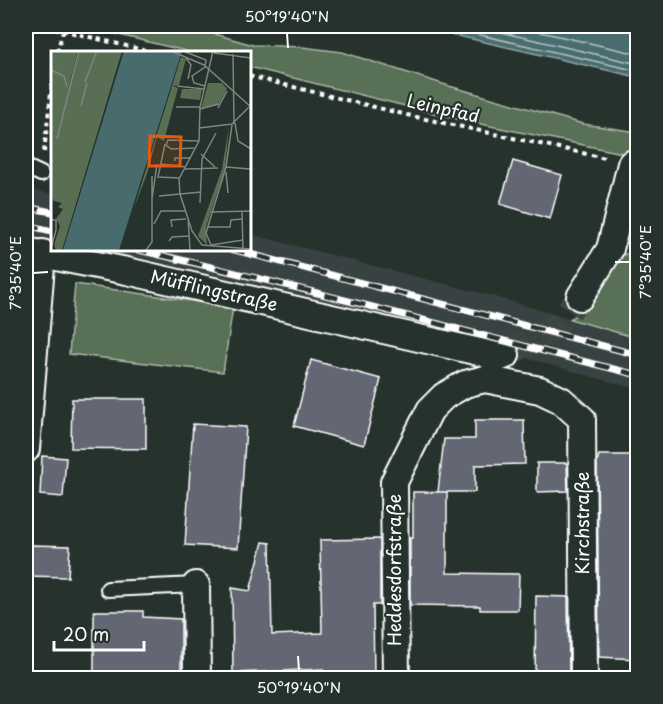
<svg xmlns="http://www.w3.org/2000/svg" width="663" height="704" font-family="'Playpen Sans',sans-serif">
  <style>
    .built { fill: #394242 }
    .green { fill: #596f54; stroke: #acb7aa; stroke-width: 1.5 }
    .water { fill: #486c6e; stroke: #91a7a8; stroke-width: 1.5 }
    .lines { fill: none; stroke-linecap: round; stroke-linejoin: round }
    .shore { stroke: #b6c4c5; stroke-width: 1.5 }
    .building { fill: #646673; stroke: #fff; stroke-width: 1.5 }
    .minor-tunnel { stroke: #3c4742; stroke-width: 26; stroke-dasharray: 26 13; stroke-linecap: butt }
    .service-casing { stroke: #fff; stroke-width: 18 }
    .minor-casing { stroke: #fff; stroke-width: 30 }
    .path { stroke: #fff; stroke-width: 4; stroke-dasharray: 4.5 4.5; stroke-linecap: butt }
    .service { stroke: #26332d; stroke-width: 14 }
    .minor { stroke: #26332d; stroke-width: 26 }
    .rail-casing { stroke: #fff; stroke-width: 7 }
    .rail { stroke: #26332d; stroke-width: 4.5; stroke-dasharray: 14; stroke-linecap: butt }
    .ticks { fill: none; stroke: #fff; stroke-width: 2 }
    .labels { text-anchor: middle; stroke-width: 4.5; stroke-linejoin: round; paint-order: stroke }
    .street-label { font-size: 18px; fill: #fff; stroke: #26332d }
    .inset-river { fill: none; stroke: #486c6e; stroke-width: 3 }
    .inset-road { fill: none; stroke: #7d8581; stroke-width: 1.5 }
    .view { fill: #e8590c; fill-opacity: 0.15; stroke: #e8590c; stroke-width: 3 }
    .inset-edge { fill: none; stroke: #fff; stroke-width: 3 }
    .neatline { fill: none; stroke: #fff; stroke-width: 2 }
    .ticks-label { font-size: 15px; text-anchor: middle; fill: #fff }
  </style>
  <rect width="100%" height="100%" fill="#26332d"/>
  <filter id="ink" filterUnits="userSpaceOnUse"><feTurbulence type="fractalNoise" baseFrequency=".0167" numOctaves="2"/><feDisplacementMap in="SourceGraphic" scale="12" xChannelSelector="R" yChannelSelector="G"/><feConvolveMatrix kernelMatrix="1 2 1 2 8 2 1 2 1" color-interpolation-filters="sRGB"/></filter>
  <g filter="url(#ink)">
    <!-- built -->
    <path class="built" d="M26 189 52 194V245L26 240Z
      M249 234 488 295 637 338V389L529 359 72 249H249Z"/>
    <!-- green -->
    <path class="green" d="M82 26H187L253 45 302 47 342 52 449 86 583 124 637 132V156L461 120 249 67V52H190Z
      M637 228V338L570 319 590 305 620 256 632 252Z
      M75 284 233 307 223 372 69 354Z"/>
    <!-- water -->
    <path class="water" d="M415 26H637V77Z"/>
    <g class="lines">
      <!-- shore -->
      <path class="shore" d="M441 26 638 71
        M474 26 638 64
        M514 26 638 54"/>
    </g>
    <!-- building -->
    <path class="building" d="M513 161 562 175 550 219 500 204Z
      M311 360 381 379 364 445 294 426Z
      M72 399H146V449L71 448Z
      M475 420H524L525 464 475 465V492H438L444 439H475Z
      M193 424 246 427 238 548 185 545Z
      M599 455H638V659L599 657 597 462Z
      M42 456 66 458 63 497 40 495Z
      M537 463H567L568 491 537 492Z
      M413 492H447V573L519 574 518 610H480V606L410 605V538H413Z
      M380 539V605H373L374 678H323V669L233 673 232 588 250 591 263 542 270 543 272 635 322 633 320 540Z
      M31 545 70 546 68 577 27 576Z
      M536 596 568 597 569 678H535Z
      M94 611H143V617L181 619V678H94Z"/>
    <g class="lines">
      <!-- minor-tunnel -->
      <path class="minor-tunnel" d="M506 355 555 327 580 297"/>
      <!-- service casing -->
      <g class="service-casing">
        <path id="service" d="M26 167 41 174
          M108 589 196 585"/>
      </g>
      <!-- minor casing -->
      <g class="minor-casing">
        <path id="minor" d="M26 251 127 271 501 357 506 355
          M580 297 610 249 631 164
          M26 449 42 253
          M196 585 197 678
          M396 678 394 482 430 410 444 396 465 384 485 379 540 390 561 400 582 419 584 678"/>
      </g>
      <!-- path -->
      <path class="path" d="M45 26 151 52
        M57 52 63 31
        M249 76 407 115 605 158
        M44 152 52 84"/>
      <!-- service -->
      <use href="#service" class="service"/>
      <!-- minor -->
      <use href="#minor" class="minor"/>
      <!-- rail casing -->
      <g class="rail-casing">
        <path id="rail" d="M26 207 52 212
          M26 225 52 231
          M134 249C303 287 470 333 638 375
          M231 249 638 355"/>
      </g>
      <!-- rail -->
      <use href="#rail" class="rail"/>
    </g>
  </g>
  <!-- ticks -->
  <path class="ticks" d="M287 33 288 48M615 262H630M33 273 48 272M298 656 299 671"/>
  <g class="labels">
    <!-- street labels -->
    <g class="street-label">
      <text transform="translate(443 109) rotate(13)" y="6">Leinpfad</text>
      <text transform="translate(214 291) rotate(13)" y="6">Müfflingstraße</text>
      <text transform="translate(583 523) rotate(-90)" y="6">Kirchstraße</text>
      <text transform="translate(395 570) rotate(-90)" y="6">Heddesdorfstraße</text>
    </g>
  </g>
  <!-- overview -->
  <g transform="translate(51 51)">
    <rect width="200" height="200" fill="#26332d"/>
    <path d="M0 0H27L16 42 28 0H71L11 199H5L3 194 9 175 5 168 12 158 7 156 11 152 3 150 0 144ZM130 6 135 8 128 34 122 35 127 37 113 90 106 86 96 123 83 157ZM157 32H171L176 38 168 53 150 58ZM131 38H151L149 49 129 47ZM178 75 174 118 155 176 156 194 147 185 171 118Z" fill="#596f54"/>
    <path d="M73 0H131L68 199H12Z" fill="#486c6e"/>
    <path class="inset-river" d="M51 199 106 0"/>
    <path class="inset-road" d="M120 0 153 14 200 56M132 0 155 9 154 16 141 25 143 32 154 35M162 0 149 56 148 90 128 128 129 143 141 180 151 194 200 198M163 2 200 7M182 3 183 73M135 7 140 14 137 28M0 19 13 25 16 36M34 31 46 0M126 35 153 38M30 55 36 32M125 56H149M167 57 176 40M149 58 168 53M184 72 187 90 200 98M181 74 175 116 155 182 160 194 192 189M148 77 181 73 198 56M6 88 28 0M114 93 107 126 129 127M145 97 120 98 115 94 117 89 148 90M150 103 164 116M124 110V107H140M110 113 135 116M175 116 199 118M133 118 167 117M175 121 177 142M108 145 150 141M101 148 106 113M149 152 151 108 165 82M160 161 200 160M191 161 192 198M137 166 139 199M0 169H5V179L0 198M103 173 110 160H134M121 176 120 169 135 168M156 176H179L180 169 191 168M118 190 121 186 138 185M95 199 101 191V125"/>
    <path class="view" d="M99 85 130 86 129 115H98Z"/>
    <rect width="200" height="200" class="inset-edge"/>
  </g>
  <!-- margin -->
  <rect width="663" height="704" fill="none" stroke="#26332d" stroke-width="66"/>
  <!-- scale -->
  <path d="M54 641v9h90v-9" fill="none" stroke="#ffffff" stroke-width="3"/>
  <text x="63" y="641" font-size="18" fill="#ffffff" stroke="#26332d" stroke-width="4.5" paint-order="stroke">20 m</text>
  <rect x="33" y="33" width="597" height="638" class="neatline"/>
  <g class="ticks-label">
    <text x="287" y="22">50°19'40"N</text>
    <text transform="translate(646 262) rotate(-90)" y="5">7°35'40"E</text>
    <text transform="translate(16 273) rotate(-90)" y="5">7°35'40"E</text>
    <text x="299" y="693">50°19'40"N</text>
  </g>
</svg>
